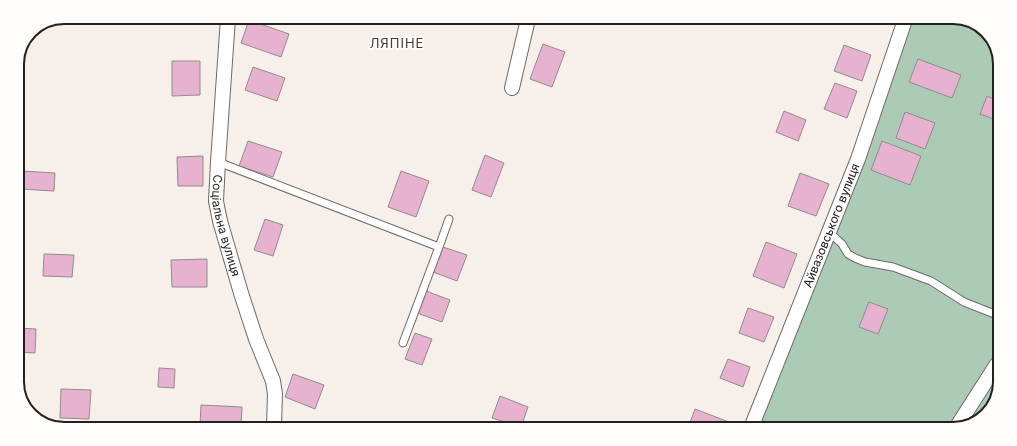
<svg xmlns="http://www.w3.org/2000/svg" width="1017" height="446" font-family="Inter,sans-serif">
  <style>
    .green { fill: #abcbb7 }
    .building { fill: #e7b2d0; stroke: #928b8e }
    .lines { fill: none; stroke-linecap: round; stroke-linejoin: round }
    .service-casing { stroke: #6f6965; stroke-width: 9 }
    .minor-casing { stroke: #6f6965; stroke-width: 16 }
    .service { stroke: #fff; stroke-width: 7 }
    .minor { stroke: #fff; stroke-width: 14 }
    .labels { text-anchor: middle; stroke-width: 4; stroke-linejoin: round; paint-order: stroke }
    .street-label { font-size: 12px; fill: #23211f; stroke: #fffdfc }
    .neighbourhood-label { font-size: 13px; letter-spacing: 1px; fill: #403b37; stroke: #fffdfc }
    .rim { fill: none; stroke: #23211f; stroke-width: 2 }
  </style>
  <rect width="100%" height="100%" fill="#f6efea"/>
  <!-- green -->
  <path class="green" d="M905 20H971L990 35 1000 61 997 400 979 421 953 429 751 428Z"/>
  <!-- building -->
  <path class="building" d="M249 20 289 34 281 57 241 43Z
    M543 44 565 52 552 87 530 79Z
    M844 45 871 55 862 81 834 71Z
    M918 59 961 75 952 98 909 82Z
    M172 61H200V95L172 96Z
    M253 67 285 78 277 101 245 90Z
    M835 83 857 91 847 118 824 109Z
    M987 96 999 101V121L980 114Z
    M784 111 806 120 798 141 776 132Z
    M905 112 935 123 925 149 896 138Z
    M248 141 282 152 273 177 239 166Z
    M882 141 921 156 910 185 871 170Z
    M485 155 504 163 491 197 472 190Z
    M203 156V186H178L177 157Z
    M21 171 55 173 54 191 20 189Z
    M401 171 429 181 416 217 388 207Z
    M800 173 829 184 816 216 788 206Z
    M265 219 283 225 273 256 254 250Z
    M766 242 797 254 784 288 753 276Z
    M443 247 467 255 457 281 433 272Z
    M44 254 74 255 72 277 43 276Z
    M207 259V287H172L171 260Z
    M426 291 450 300 442 322 417 313Z
    M869 302 888 309 878 334 859 327Z
    M748 308 774 317 764 342 739 333Z
    M17 328 36 329 35 353 17 352Z
    M415 333 432 339 422 365 405 359Z
    M728 359 750 367 743 387 720 378Z
    M159 368 175 369 174 388 158 387Z
    M293 374 324 385 315 409 285 397Z
    M61 389 91 390 89 419 60 418Z
    M500 396 528 407 521 427 492 418Z
    M201 405 242 407 241 426H200Z
    M695 409 729 422 726 428H688Z"/>
  <g class="lines">
    <!-- service casing -->
    <g class="service-casing">
      <path id="service" d="M218 162 439 247 449 219
        M829 232 842 244 848 254 855 258 865 262 893 267 931 281 964 302 997 315
        M403 343 439 247"/>
    </g>
    <!-- minor casing -->
    <g class="minor-casing">
      <g id="minor">
        <path id="s1" d="M228 18 218 162 216 201 220 221 241 293 256 339 273 381 275 394 274 426"/>
        <path d="M512 88 528 19"/>
        <path id="s2" d="M751 428 858 159 905 20"/>
        <path d="M956 428 997 364"/>
      </g>
    </g>
    <!-- service -->
    <use href="#service" class="service"/>
    <!-- minor -->
    <use href="#minor" class="minor"/>
  </g>
  <g class="labels">
    <!-- street labels -->
    <g class="street-label">
      <text dy="4" stroke="none"><textPath href="#s1" startOffset="209">Соціальна вулиця</textPath></text>
      <text dy="4" stroke="none"><textPath href="#s2" startOffset="218">Айвазовського вулиця</textPath></text>
    </g>
    <!-- neighbourhood labels -->
    <g class="neighbourhood-label">
      <text x="397" y="48">ЛЯПІНЕ</text>
    </g>
  </g>
  <!-- crop -->
  <path d="M0 0H1017V446H0ZM64 24H953A40 40 0 0 1 993 64V382A40 40 0 0 1 953 422H64A40 40 0 0 1 24 382V64A40 40 0 0 1 64 24Z" fill="#fffdfc" fill-rule="evenodd"/>
  <path class="rim" d="M64 24H953A40 40 0 0 1 993 64V382A40 40 0 0 1 953 422H64A40 40 0 0 1 24 382V64A40 40 0 0 1 64 24Z"/>
</svg>
